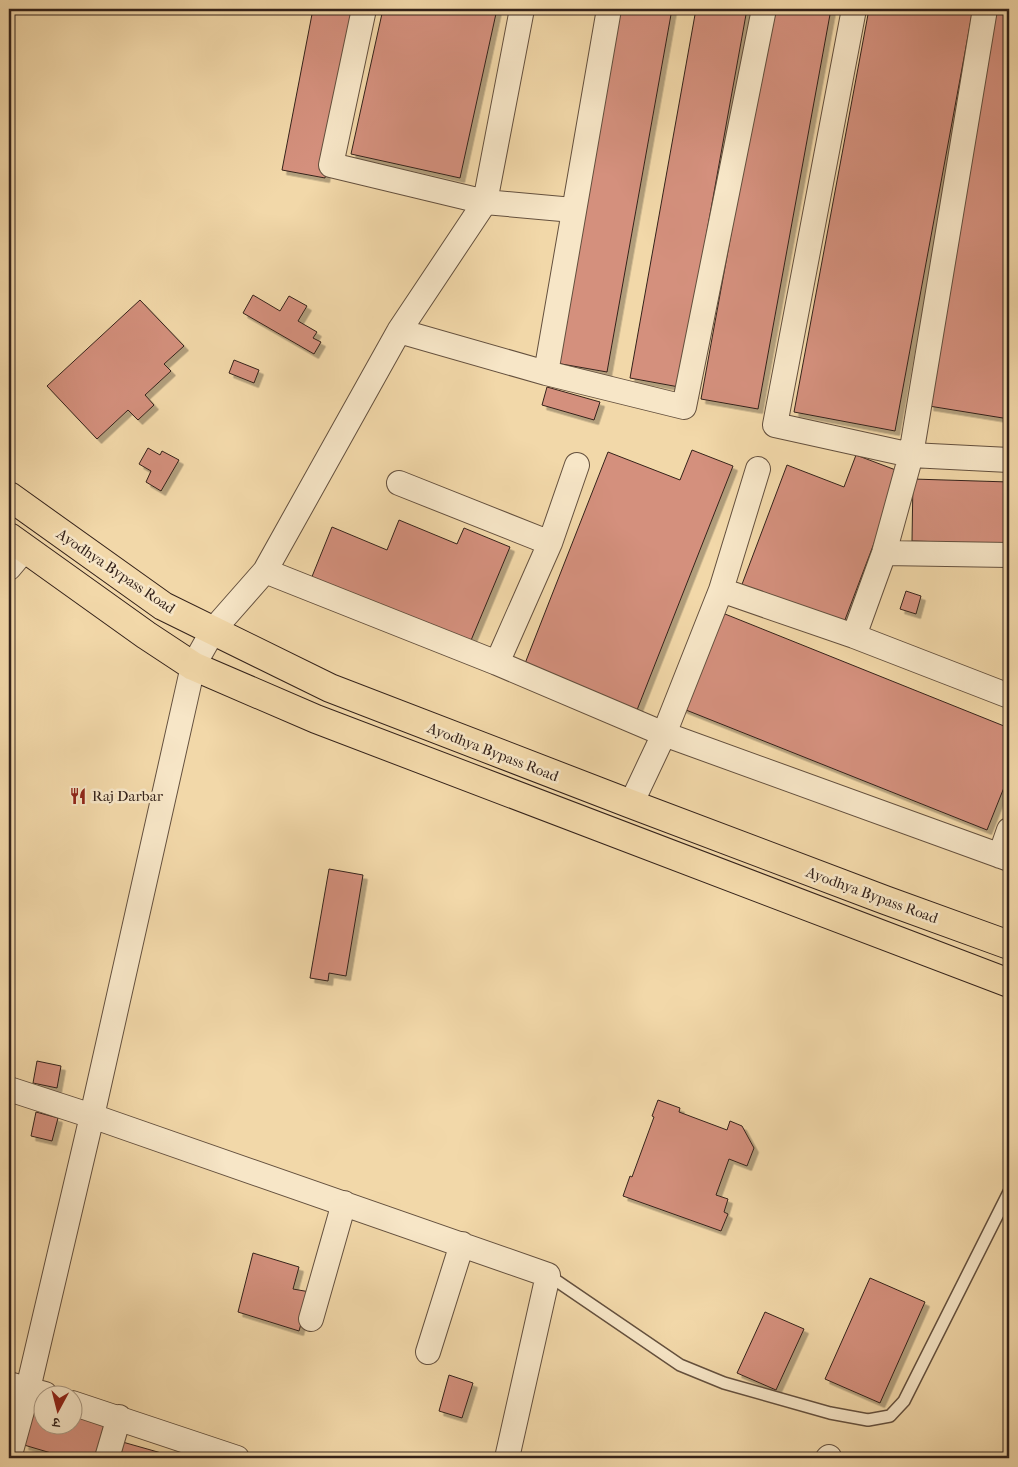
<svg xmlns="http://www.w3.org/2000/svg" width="1018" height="1467" font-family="'IM FELL French Canon','Noto Serif Devanagari',serif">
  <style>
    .building { fill: #d4907d; stroke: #34221a; filter: url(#shadow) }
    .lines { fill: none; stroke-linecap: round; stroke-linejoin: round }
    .service-casing { stroke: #64503e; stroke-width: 14 }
    .minor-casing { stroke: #64503e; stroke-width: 26 }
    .primary-casing { stroke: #34221a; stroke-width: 30 }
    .service { stroke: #f7e6c7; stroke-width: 11 }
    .minor { stroke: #f7e6c7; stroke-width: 24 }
    .primary { stroke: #f2d8a9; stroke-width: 28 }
    .labels { text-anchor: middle; stroke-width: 5; stroke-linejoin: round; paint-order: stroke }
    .street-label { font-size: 15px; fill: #34221a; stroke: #f7e6c7 }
    .poi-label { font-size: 15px; fill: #34221a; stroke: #f7e6c7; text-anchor: start }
  </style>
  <defs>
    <filter id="shadow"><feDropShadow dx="4.5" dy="4.5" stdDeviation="0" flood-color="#0004"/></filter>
  </defs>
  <rect width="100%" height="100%" fill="#f2d8a9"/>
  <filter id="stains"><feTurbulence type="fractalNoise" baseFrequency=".004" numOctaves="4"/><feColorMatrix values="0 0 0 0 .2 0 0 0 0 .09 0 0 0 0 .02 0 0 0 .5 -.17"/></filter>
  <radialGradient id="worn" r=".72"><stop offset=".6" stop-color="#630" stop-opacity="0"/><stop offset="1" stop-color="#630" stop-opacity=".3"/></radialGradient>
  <!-- building -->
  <path class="building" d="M313 9H358L325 178 282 170Z
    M383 9H497L460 178 351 154Z
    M619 9H672L607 372 556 363Z
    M696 9H747L679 387 630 378Z
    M772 9H831L758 409 701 399Z
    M869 9H973L895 431 794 412Z
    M996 9H1009V419L929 406Z
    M253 295 280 311 289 296 307 306 298 321 317 332 313 338 321 342 314 354 243 313Z
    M140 300 184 346 164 364 171 371 145 395 154 405 138 420 128 410 97 439 47 386Z
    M234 360 259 370 254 383 229 373Z
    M547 387 600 402 594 420 542 405Z
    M148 448 160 455 162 451 179 460 161 491 146 482 151 471 139 464Z
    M692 450 733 466 637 710 524 666 608 452 680 480Z
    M856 455 901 472 843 625 741 587 787 465 844 487Z
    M913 479 1009 482V544L912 541Z
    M399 520 457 544 464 528 510 547 467 650 309 584 332 527 387 550Z
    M906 591 921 596 916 614 900 609Z
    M720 612 1009 728V775L987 830 681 708Z
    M329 869 363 875 346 976 329 973 328 981 310 978Z
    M37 1061 61 1066 57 1088 33 1083Z
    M658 1100 680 1108 679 1112 727 1130 730 1121 742 1126 754 1148 747 1166 729 1159 716 1195 728 1199 724 1212 728 1214 721 1231 623 1196 630 1176 632 1177 654 1117 652 1116Z
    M36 1112 58 1118 52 1141 31 1136Z
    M253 1253 299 1267 293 1289 310 1292 299 1331 238 1312Z
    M870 1278 925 1302 880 1403 825 1379Z
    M765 1312 804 1329 776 1390 737 1373Z
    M449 1375 473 1383 462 1418 439 1411Z
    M37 1400 42 1401V1424H72V1410L112 1421 101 1458H68L24 1445Z
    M119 1441 179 1458H114Z"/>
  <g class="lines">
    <!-- service casing -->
    <g class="service-casing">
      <path id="service" d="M548 1275 680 1365 724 1383 830 1413 868 1420 890 1416 904 1401 1009 1192"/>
    </g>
    <!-- minor casing -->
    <g class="minor-casing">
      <path id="minor" d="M364 9 331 165 485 202 573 210
        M854 9 775 425 911 455 1009 460
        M399 331 546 373 684 407 764 9
        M546 373 609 9
        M399 483 550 543
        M884 553 1009 555
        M9 568 25 549
        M265 571 497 663 664 734 1009 859
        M721 590 854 636 1009 696
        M854 636 884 553 911 455 985 9
        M497 663 550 543 577 465
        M631 804 664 734 721 590 758 469
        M1000 856 1009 830
        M9 1089 92 1116 548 1275 507 1458
        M311 1319 344 1203
        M428 1352 462 1244
        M9 1384 45 1394
        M72 1403 237 1458
        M9 1458 28 1389 92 1116 193 666 214 629 265 571 399 331 485 202 522 9
        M107 1458 119 1417
        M828 1458 829 1457"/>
    </g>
    <!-- primary casing -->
    <g class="primary-casing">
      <path id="primary" d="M9 496 163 606 330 688 631 804 885 900 1009 945
        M9 537 146 635 193 666 316 719 1009 983"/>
    </g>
    <!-- service -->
    <use href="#service" class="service"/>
    <!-- minor -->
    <use href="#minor" class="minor"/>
    <!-- primary -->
    <use href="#primary" class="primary"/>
  </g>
  <!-- icons -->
  <defs>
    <g id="restaurant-bare" transform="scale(1.35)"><path d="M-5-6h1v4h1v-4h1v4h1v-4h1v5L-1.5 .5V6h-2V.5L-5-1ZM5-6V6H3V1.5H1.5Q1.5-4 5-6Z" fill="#8f2418" stroke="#f7e6c7" stroke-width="2.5" paint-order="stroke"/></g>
  </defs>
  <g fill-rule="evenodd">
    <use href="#restaurant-bare" x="78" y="796"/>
  </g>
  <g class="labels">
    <!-- street labels -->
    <g class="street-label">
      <text transform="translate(116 571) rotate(34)" y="5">Ayodhya Bypass Road</text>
      <text transform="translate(493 752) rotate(21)" y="5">Ayodhya Bypass Road</text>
      <text transform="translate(872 895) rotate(20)" y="5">Ayodhya Bypass Road</text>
    </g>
    <!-- poi labels -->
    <g class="poi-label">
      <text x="92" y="801">Raj Darbar</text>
    </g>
  </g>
  <!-- margin -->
  <rect width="1018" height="1467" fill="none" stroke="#f2d8a9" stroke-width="30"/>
  <rect x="10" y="10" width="998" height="1447" fill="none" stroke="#34221a" stroke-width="2.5"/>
  <rect x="15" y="15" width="988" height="1437" fill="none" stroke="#34221a"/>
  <!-- north arrow -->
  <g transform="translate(58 1410) rotate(187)"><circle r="24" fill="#f7e6c7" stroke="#a99882"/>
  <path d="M0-4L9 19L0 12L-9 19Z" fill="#8f2418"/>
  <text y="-8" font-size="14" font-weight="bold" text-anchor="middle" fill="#34221a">उ</text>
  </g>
  <rect width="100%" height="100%" filter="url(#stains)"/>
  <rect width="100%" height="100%" fill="url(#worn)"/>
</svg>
